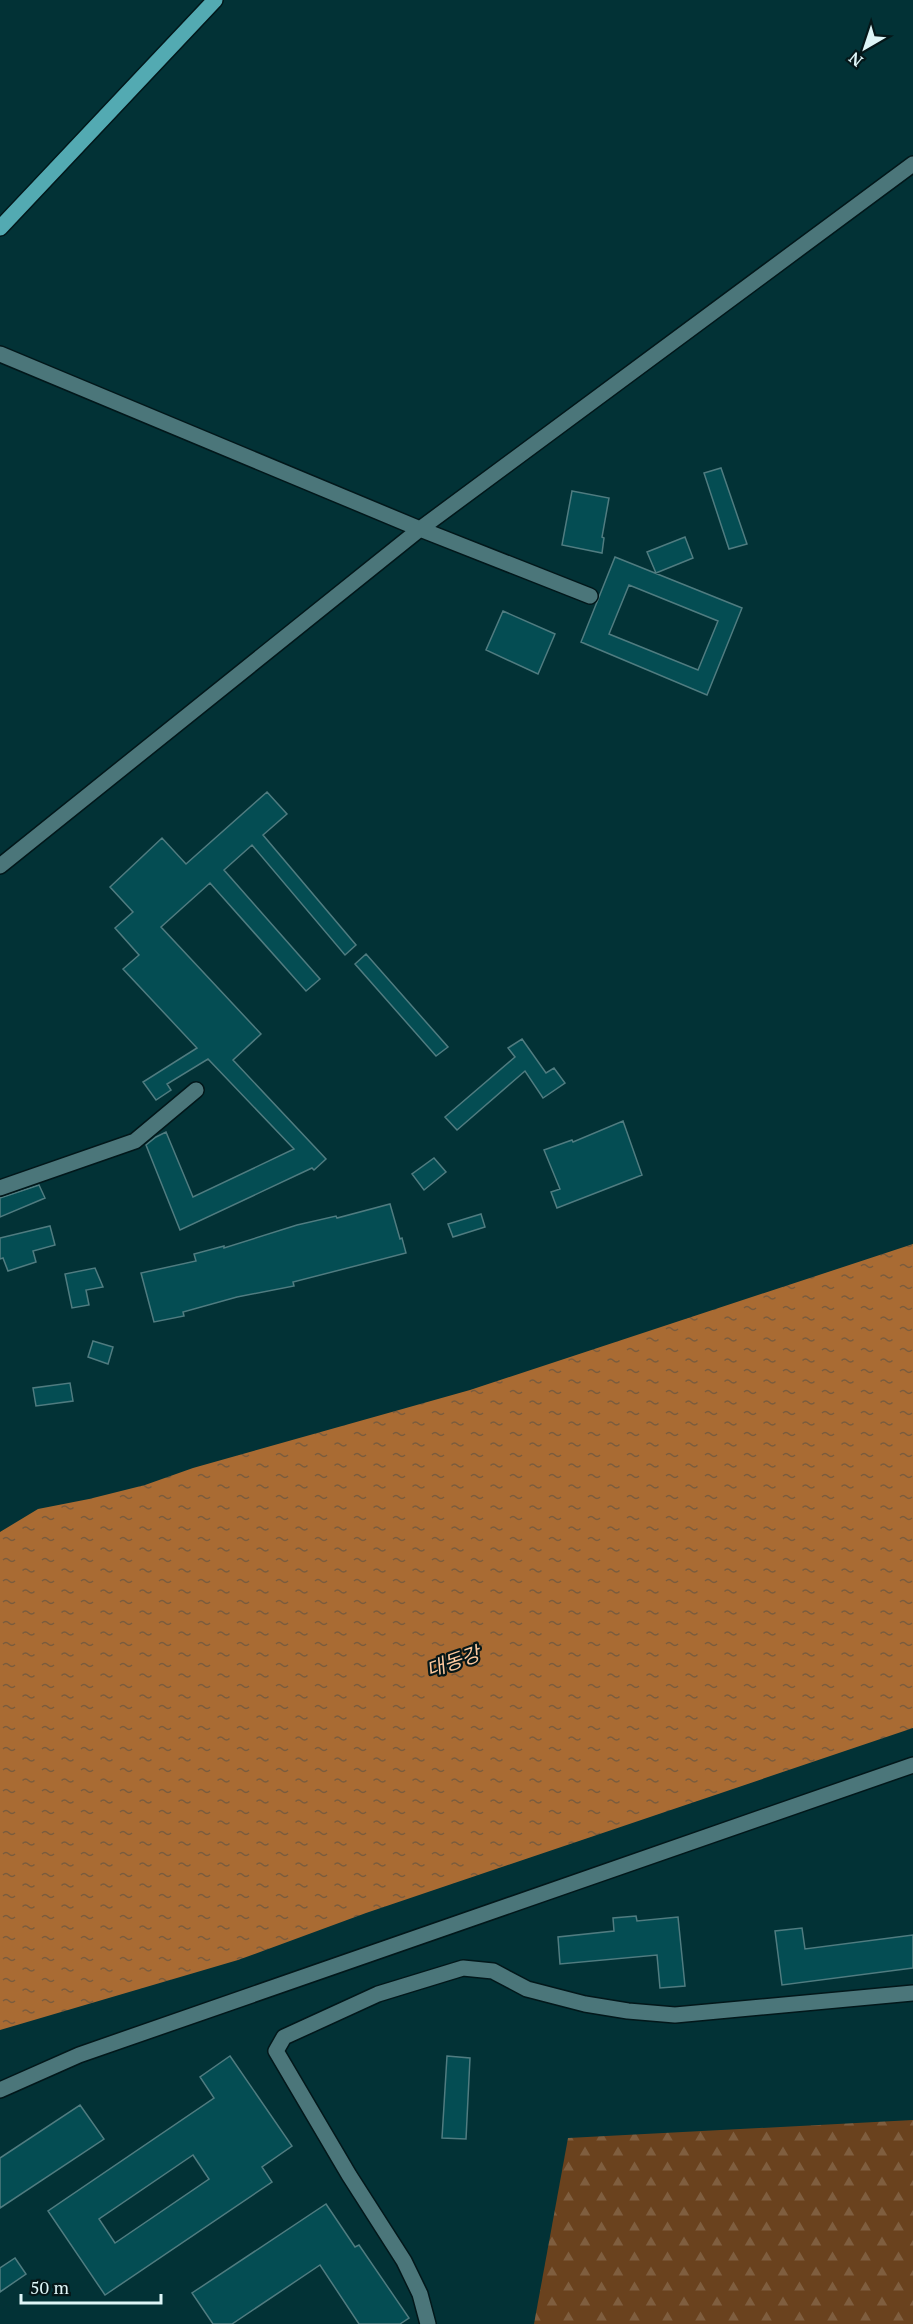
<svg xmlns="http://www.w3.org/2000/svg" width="913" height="2324" font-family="'PT Serif','Noto Sans KR',serif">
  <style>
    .forest { fill: url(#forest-firs) }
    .water { fill: url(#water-ripples) }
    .building { fill: #044d53; stroke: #507c80; stroke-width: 1.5; fill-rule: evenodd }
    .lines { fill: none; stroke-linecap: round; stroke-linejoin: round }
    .street-casing { stroke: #02171a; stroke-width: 18 }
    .primary-casing { stroke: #02171a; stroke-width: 18 }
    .street { stroke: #4b767a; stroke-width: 15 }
    .primary { stroke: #53aab2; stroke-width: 15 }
    .labels { text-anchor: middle; stroke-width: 4.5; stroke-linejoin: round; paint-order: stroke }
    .water-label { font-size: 20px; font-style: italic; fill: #ffca9f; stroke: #051719 }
  </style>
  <defs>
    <pattern id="forest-firs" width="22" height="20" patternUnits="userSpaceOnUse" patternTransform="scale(1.5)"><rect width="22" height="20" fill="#6a421e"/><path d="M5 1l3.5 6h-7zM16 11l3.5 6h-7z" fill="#7f5e3f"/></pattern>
    <pattern id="water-ripples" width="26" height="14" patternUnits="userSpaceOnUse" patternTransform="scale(1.5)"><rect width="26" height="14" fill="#a96b33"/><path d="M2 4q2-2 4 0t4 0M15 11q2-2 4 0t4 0" fill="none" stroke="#7b5c3d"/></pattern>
  </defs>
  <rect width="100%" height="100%" fill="#023236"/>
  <!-- forest -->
  <path class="forest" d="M913 2120V2324H534L568 2138Z"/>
  <!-- water -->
  <path class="water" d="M913 1244V1728L366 1913 238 1960 0 2030V1532L38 1509 89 1499 145 1485 193 1468 470 1390Z"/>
  <!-- building -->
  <path class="building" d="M721 468 747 544 729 549 704 473Z
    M572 491 609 498 602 537 604 538 602 553 562 545Z
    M685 537 693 558 656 573 647 552Z
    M615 557 742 608 707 695 581 642ZM629 585 718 621 698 670 609 634Z
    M503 611 555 634 538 674 486 650Z
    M267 792 287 814 263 835 356 945 345 955 252 845 224 870 320 979 306 991 210 883 161 927 261 1034 233 1060 326 1159 314 1170 312 1168 180 1230 146 1145 156 1137 166 1132 193 1197 294 1149 208 1059 167 1084 171 1090 156 1100 143 1082 197 1048 123 969 139 955 115 928 133 912 110 887 162 838 186 864Z
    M366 954 448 1047 436 1056 355 964Z
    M522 1039 546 1073 554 1068 565 1083 543 1098 525 1071 457 1130 445 1117 515 1057 508 1048Z
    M623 1121 642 1175 557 1208 551 1192 560 1189 544 1150 572 1140 573 1142Z
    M434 1158 446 1172 424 1190 412 1174Z
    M39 1185 45 1198 0 1217V1198Z
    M390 1204 400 1239 402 1238 406 1253 293 1282 294 1286 237 1297 183 1312 184 1316 154 1322 141 1273 196 1261 194 1254 224 1246V1248L297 1225 336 1216 337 1218Z
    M481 1214 485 1227 453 1237 448 1224Z
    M50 1226 55 1245 33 1251 36 1262 8 1271 3 1258 0 1259V1238Z
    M95 1268 103 1287 86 1290 89 1305 72 1308 65 1274Z
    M93 1341 113 1347 108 1364 88 1357Z
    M70 1383 73 1401 36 1406 33 1388Z
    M636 1916 637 1921 678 1917 685 1986 660 1988 657 1955 560 1964 558 1937 614 1931 613 1918Z
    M802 1928 805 1949 913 1935V1968L782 1985 775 1931Z
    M230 2056 292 2146 262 2167 272 2182 105 2295 48 2211 214 2098 200 2077ZM193 2155 209 2179 115 2243 99 2219Z
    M447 2056 470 2058 466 2139 442 2138Z
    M80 2105 104 2139 0 2208V2158Z
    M326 2204 355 2247 359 2245 409 2318 400 2324H359L320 2265 232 2324H213L192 2293Z
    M15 2258 26 2274 0 2292V2268Z"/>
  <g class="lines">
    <!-- street casing -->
    <g class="street-casing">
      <path id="street" d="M0 354 420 529 590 596
        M0 866 420 529 913 164
        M0 1188 135 1141 196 1090
        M0 2090 79 2055 913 1765
        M428 2324 420 2294 404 2261 349 2175 276 2051 284 2037 378 1994 463 1968 493 1971 527 1989 585 2004 628 2011 675 2015 913 1993"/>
    </g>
    <!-- primary casing -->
    <g class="primary-casing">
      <path id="primary" d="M0 228 215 0"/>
    </g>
    <!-- street -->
    <use href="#street" class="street"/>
    <!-- primary -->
    <use href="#primary" class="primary"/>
  </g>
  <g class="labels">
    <!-- water labels -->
    <g class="water-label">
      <text transform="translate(453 1662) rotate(-19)" y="7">대동강</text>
    </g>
  </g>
  <!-- north arrow -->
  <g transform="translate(865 48) rotate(219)" stroke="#051719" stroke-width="4.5" paint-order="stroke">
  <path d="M0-4.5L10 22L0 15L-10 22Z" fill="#def5f7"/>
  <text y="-9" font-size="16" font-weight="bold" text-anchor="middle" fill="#def5f7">N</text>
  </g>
  <!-- scale -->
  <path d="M21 2294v9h140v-9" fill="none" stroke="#def5f7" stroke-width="3"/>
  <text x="30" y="2294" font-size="18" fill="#def5f7" stroke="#051719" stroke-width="4.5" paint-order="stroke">50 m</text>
</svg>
